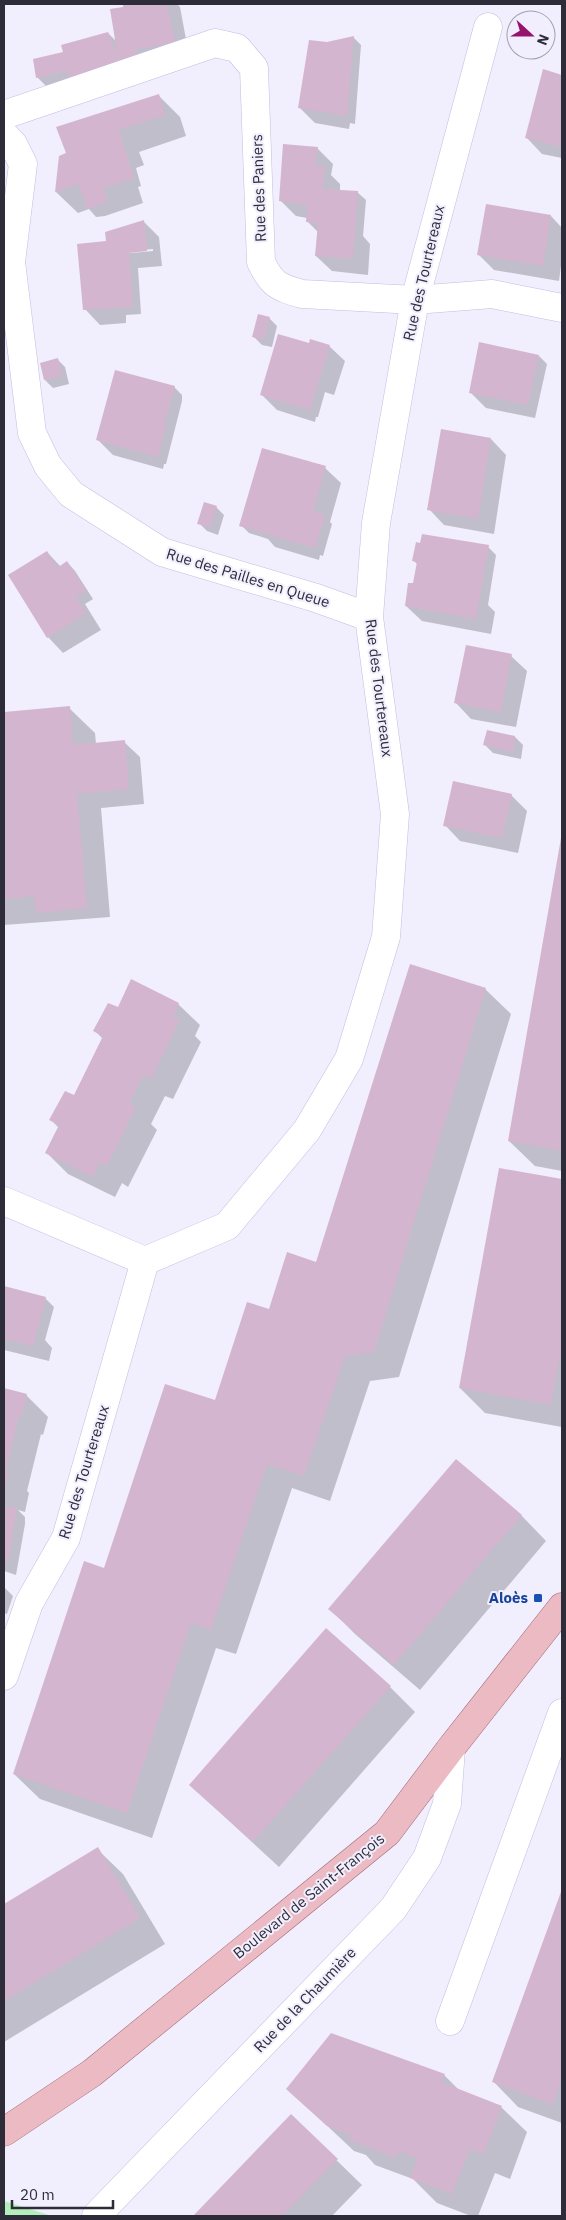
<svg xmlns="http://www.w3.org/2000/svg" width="566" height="2220" font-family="'IBM Plex Sans',sans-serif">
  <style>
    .green { fill: #b4eeba }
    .shadow { fill: #0003; fill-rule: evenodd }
    .building { fill: #d4b5cf }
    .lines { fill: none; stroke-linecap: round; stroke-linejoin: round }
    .minor-casing { stroke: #c3bde0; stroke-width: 29 }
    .major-casing { stroke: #a16a78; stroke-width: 29 }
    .minor { stroke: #fff; stroke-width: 28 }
    .major { stroke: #ebbac2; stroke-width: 28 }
    .transit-dot { fill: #1a4fb4; stroke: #f1eefd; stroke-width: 2 }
    .labels { text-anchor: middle; stroke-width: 4; stroke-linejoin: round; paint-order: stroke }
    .street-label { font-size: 15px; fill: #2f2c3a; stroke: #f1eefd }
    .transit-label { font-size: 15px; font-weight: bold; fill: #164399; stroke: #f1eefd; text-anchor: end }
  </style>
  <rect width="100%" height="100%" fill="#f1eefd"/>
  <!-- green -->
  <path class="green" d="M4 2201 52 2216H4Z"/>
  <!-- shadow -->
  <path class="shadow" d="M124 4H177L180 7 188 50 53 93 37 77 64 53 108 33 117 42 125 11Z
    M353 37 361 45 355 124 350 123 349 129 315 123 300 108 328 44Z
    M544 71 562 76V158L542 154 527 138Z
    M159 96 180 117 186 136 139 152 144 165 136 168 141 186 138 187 143 203 105 216 96 217 89 209 78 213 56 192 60 156 67 154Z
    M317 148 333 164 331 175 340 184V191L357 192 366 200 363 236 370 244 368 275 332 271 316 256 318 232 307 221V218L296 216 281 201Z
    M551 216 562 228V258L559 281 494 270 478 254Z
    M143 221 159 237 162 266 138 268 141 314 126 315V323L100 325 85 309 108 242ZM153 249V251L121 254V252Z
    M269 318 277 326 272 347 262 345 253 336Z
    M310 345 329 346 345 361 334 395 325 392 318 417H316L315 422 277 410 261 394Z
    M539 356 547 364 535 418 486 408 470 392Z
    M57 359 65 367 69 384 53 388 45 380Z
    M174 387 182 395V401L166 464H164L163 469 113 455 97 439Z
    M491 439 506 455 494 534 444 525 429 509Z
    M325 468 341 483 330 522 332 524 323 556 320 555 319 560 275 547 268 539 249 533 241 525Z
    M216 507 224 515 218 535 207 531 199 523Z
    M488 547 496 555 488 605 495 612 491 634 422 621 406 606 414 585 418 565 414 561Z
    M47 552 61 567 67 562 75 571 93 599 85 604 101 630 63 653 48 637Z
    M511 656 527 671 516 727 471 719 456 703Z
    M69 708 95 733 96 744 124 742 140 757 144 804 101 808 110 917 4 925V713Z
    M515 737 523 745 521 759 493 753 485 745Z
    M511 795 527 811 518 853 460 841 445 825Z
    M562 841V1171L535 1166 509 1141Z
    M485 989 511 1014 399 1377 370 1381 330 1501 292 1488 236 1654 216 1648 152 1838 40 1799 14 1774 105 1569 216 1402 270 1311 317 1263Z
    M178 1004 200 1025 195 1036 201 1042 173 1099 165 1096 151 1124 157 1130 128 1187 122 1183 115 1197 68 1174 47 1153 59 1128 51 1120 75 1097 103 1039 95 1031 118 1009Z
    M500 1170 562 1181V1427L485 1413 460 1388Z
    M4 1288 45 1298 54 1307 45 1340 52 1348 49 1361 4 1350Z
    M4 1390 26 1395 48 1417 43 1435 41 1434 27 1491 29 1493 25 1512 18 1510 25 1517V1524L16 1575 4 1571Z
    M521 1515 546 1541 420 1690 355 1634 330 1609Z
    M4 1587 13 1596 7 1614 4 1613Z
    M390 1687 415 1712 279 1867 190 1785Z
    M97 1849 123 1874 165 1944 4 2042V1905Z
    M562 1892V2123L518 2107 493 2081Z
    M444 2075 460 2091 501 2107 527 2132 510 2179 495 2173 478 2216H471L437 2203 413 2179 375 2165 366 2155 354 2151 288 2089Z
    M291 2116 362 2185 332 2216H195Z"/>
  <!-- building -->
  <path class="building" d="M123 4H167L175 43 136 49 137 56 118 60 120 63 69 77 67 71 36 78 33 59 63 52 61 45 108 32 118 58 110 9 123 7Z
    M354 36 347 116 298 108 309 40 327 42Z
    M543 69 562 75V147L525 138Z
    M159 94 165 115 119 130 134 178 103 188 108 202 87 209 79 184 55 192 59 156 66 153 56 127Z
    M283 144 318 147 315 166 325 167 323 189 358 191 353 259 315 256 318 223 306 222 307 205 279 201Z
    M486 204 551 215 543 266 477 255Z
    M144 220 147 251 129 253 133 307 83 310 77 244 106 241 105 232Z
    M258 314 270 317 264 340 252 337Z
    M278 334 309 343 310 339 330 345 310 410 260 395Z
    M479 342 539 355 528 405 469 393Z
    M58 358 62 376 44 380 40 363Z
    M115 370 175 386 164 424 166 425 158 457 96 440Z
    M441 429 491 438 478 519 427 510Z
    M262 448 326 466 313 511 325 515 315 548 239 526Z
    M204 502 217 506 210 527 197 524Z
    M422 534 489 545 476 619 405 606 408 583H413L417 562 412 561 416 542 420 543Z
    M47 551 57 568 67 561 86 591 76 597 86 613 47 638 8 575Z
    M466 645 512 654 501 712 454 703Z
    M70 706 73 745 125 740 129 789 77 794 87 908 36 913 34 896 4 899V712Z
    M487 730 515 736 513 752 483 745Z
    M453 781 512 794 502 838 443 826Z
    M561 838H562V1151L508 1141Z
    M410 964 486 988 374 1352 345 1356 304 1476 267 1464 211 1630 191 1623 127 1813 13 1774 84 1561 104 1568 165 1384 215 1400 247 1302 269 1309 287 1252 316 1262Z
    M131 979 179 1003 173 1016 180 1020 151 1079 143 1075 129 1103 136 1107 107 1166 100 1163 93 1177 45 1153 59 1125 49 1120 65 1091 74 1095 103 1036 93 1031 108 1003 118 1007Z
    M499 1168 562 1179V1344L551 1405 459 1388Z
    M4 1286 46 1297 33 1346 4 1339Z
    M4 1388 27 1394 22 1415 19 1414 6 1470 8 1471 5 1486Z
    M456 1459 522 1515 394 1665 328 1609Z
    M4 1506 17 1508 8 1562 4 1561Z
    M326 1628 391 1686 253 1842 189 1785Z
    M98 1847 140 1918 4 2001V1904Z
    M562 1889V2078L553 2105 492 2082Z
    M331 2033 445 2074 441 2082 502 2106 484 2154 470 2149 452 2194 410 2178 417 2159 399 2151 396 2158 349 2140 351 2135 327 2126 286 2089Z
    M291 2114 338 2159 282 2216H193Z"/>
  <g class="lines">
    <!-- minor casing -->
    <g class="minor-casing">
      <path id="minor" d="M4 115 215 43 237 48 254 68 261 262C272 285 278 287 302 294L415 300 492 294 562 308
        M4 135 13 144 23 164 11 262 32 433 48 466 71 494 162 552 316 598 369 617
        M4 1201 145 1261
        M4 1676 29 1603 66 1538 145 1261 227 1226 307 1130 349 1059 386 937 395 814 369 617 376 523 415 300 488 27
        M450 2021 562 1713
        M96 2216 393 1909 427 1858 447 1804 451 1748"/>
    </g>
    <!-- major casing -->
    <g class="major-casing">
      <path id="major" d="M4 2132 92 2073 387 1833 451 1748 562 1607"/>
    </g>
    <!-- minor -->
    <use href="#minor" class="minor"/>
    <!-- major -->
    <use href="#major" class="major"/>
  </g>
  <!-- markers -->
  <rect class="transit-dot" x="533" y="1593" width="10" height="10" rx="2.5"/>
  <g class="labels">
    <!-- street labels -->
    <g class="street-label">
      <text transform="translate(259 188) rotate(-92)" y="5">Rue des Paniers</text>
      <text transform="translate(424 273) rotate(-77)" y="5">Rue des Tourtereaux</text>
      <text transform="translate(248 578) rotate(17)" y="5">Rue des Pailles en Queue</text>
      <text transform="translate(379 688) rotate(83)" y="5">Rue des Tourtereaux</text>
      <text transform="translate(84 1472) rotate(-73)" y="5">Rue des Tourtereaux</text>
      <text transform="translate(309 1896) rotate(-39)" y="5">Boulevard de Saint-François</text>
      <text transform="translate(305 2000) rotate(-46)" y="5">Rue de la Chaumière</text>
    </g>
    <!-- transit labels -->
    <g class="transit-label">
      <text x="528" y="1603">Aloès</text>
    </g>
  </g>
  <!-- border -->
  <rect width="566" height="2220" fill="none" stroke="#2f2c3a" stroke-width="10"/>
  <!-- north arrow -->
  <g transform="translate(531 35) rotate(111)"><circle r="24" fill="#f1eefd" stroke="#a3a0af"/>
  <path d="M0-4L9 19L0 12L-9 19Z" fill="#95146c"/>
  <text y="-8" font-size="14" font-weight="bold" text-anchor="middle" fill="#2f2c3a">N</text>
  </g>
  <!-- scale -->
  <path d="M12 2200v8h101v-8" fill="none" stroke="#2f2c3a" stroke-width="2.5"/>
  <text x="20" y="2200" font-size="15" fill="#2f2c3a" stroke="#f1eefd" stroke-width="4" paint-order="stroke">20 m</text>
</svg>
